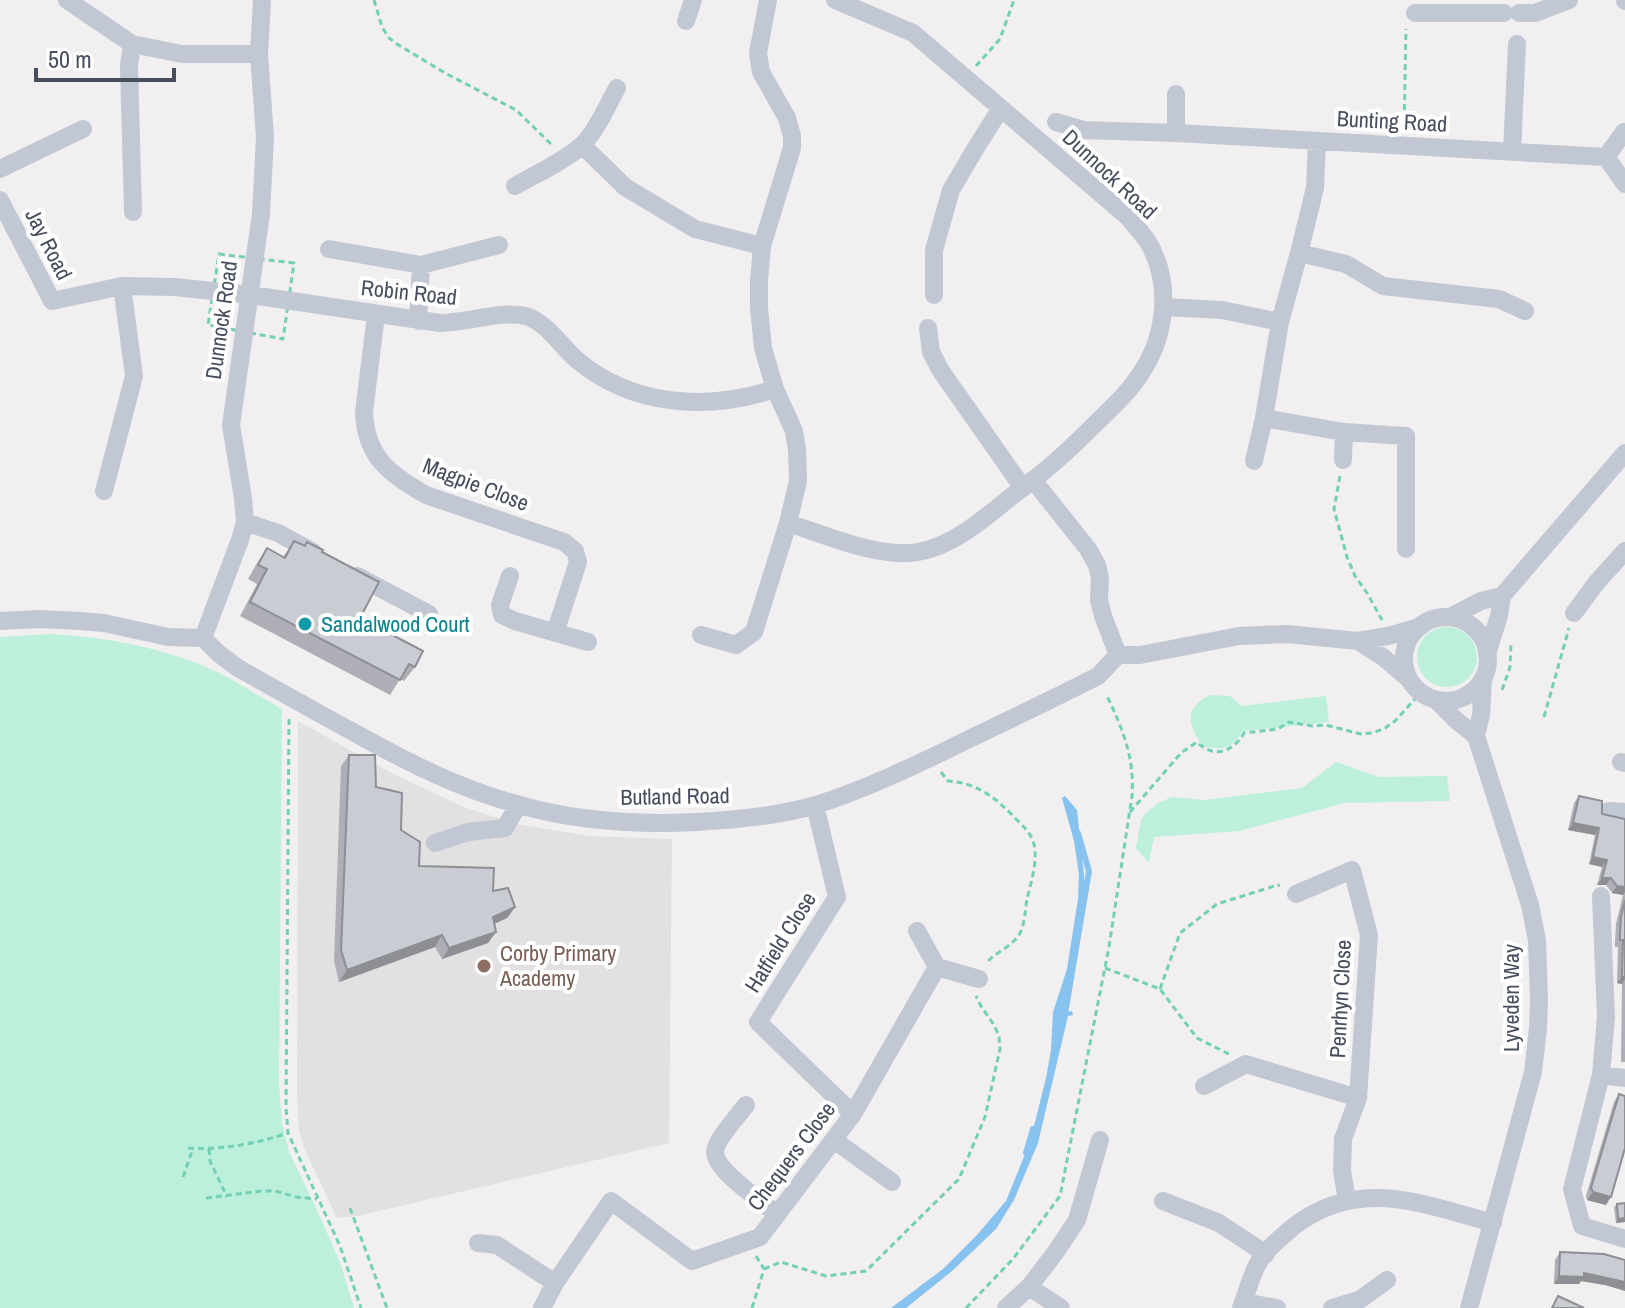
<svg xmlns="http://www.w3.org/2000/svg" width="1625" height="1308" font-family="'Archivo Narrow',sans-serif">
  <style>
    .education { fill: #e2e0e0 }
    .green { fill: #bcf0db }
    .water { fill: #88c2ee }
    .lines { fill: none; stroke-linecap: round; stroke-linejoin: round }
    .stream { stroke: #88c2ee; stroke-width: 6 }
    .path { stroke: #73cfb6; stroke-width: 3; stroke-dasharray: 6 4; stroke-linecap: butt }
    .minor { stroke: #c2c7d4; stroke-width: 18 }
    .wall { fill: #aeafb6 }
    .shaded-wall { fill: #8d8f94 }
    .building { fill: #caccd4; stroke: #8d8f94; stroke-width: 2 }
    .culture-dot { fill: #0f9aa8; stroke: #fff; stroke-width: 3 }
    .education-dot { fill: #8d6e63; stroke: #fff; stroke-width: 3 }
    .labels { text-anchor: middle; stroke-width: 8; stroke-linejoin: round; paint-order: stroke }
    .street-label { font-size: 22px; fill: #464d5d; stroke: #fff }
    .culture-label { font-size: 22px; fill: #0d838f; stroke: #fff; text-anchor: start }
    .education-label { font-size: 22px; fill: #785e54; stroke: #fff; text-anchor: start }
  </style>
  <rect width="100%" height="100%" fill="#f1efef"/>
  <!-- education -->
  <path class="education" d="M298 721 393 774 464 807 517 824 590 836 672 839 669 1143 358 1216 337 1218 304 1148 299 1131 297 1094Z"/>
  <!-- green -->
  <path class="green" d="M1417 657a30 30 0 1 1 60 0a30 30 0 1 1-60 0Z
    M50 634C107 637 165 648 217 672 239 683 260 697 282 709L279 1083 282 1123 289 1152 318 1212 341 1265 354 1308H0V637Z
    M1210 695 1230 696 1241 706 1326 696 1329 722 1243 731C1231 749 1224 751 1203 746 1188 726 1183 708 1210 695Z
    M1336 762 1379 777 1447 776 1450 801 1344 803 1239 831 1154 837 1149 863 1136 848 1141 820 1146 813 1158 803 1172 797 1204 800 1302 788Z"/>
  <!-- water -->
  <path class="water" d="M1065 796 1077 810 1084 874V895L1066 1002 1067 1012 1072 1011 1073 1015 1068 1016 1038 1143 1014 1200 996 1229 952 1271 906 1308H891L943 1269 977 1235 1006 1201 1030 1142 1046 1078 1051 1050 1053 1012 1067 969 1078 899 1079 875 1074 841 1062 798Z"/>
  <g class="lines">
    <!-- stream -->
    <path class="stream" d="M1065 1014 1089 871 1078 833
      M1026 1153 1033 1129"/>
    <!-- path -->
    <path class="path" d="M374 0 382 27 389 38 397 44 445 73 516 110 551 144
      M976 66 1000 39 1014 0
      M1404 130 1406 29
      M219 254 294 263 283 339 208 325Z
      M1340 476 1334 509 1347 557 1355 576 1367 593 1382 620
      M1502 690 1510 667 1511 643
      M1544 717 1569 628
      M289 719 286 1107 288 1133 340 1246 361 1308
      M941 772 948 781C978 783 996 798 1016 819 1024 827 1031 833 1034 844 1038 861 1031 882 1027 899 1025 910 1025 925 1019 935 1011 947 996 952 986 963
      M1130 812 1181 753 1197 742C1214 759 1233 752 1244 733L1278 729 1289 722 1312 726 1326 725 1361 734 1373 733 1385 728 1395 721 1415 699
      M1105 968 1160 989 1197 1038 1229 1054
      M1160 989 1180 933 1217 904 1278 885 1280 886
      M188 1148C223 1150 255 1144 288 1133
      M209 1149 210 1161 227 1197
      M183 1177 193 1148
      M206 1198 262 1191H275L296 1197 317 1199
      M350 1208 387 1308
      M764 1269 781 1262 826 1276 866 1271 959 1179 985 1117 1000 1049 999 1036 994 1025 981 1006 976 996
      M752 1308 764 1269 756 1256
      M966 1308 1013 1259 1060 1196 1109 947 1132 796C1135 758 1122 727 1106 694"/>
    <!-- minor -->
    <path class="minor" d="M67 0 132 44 182 54H259
      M768 0 758 53 761 72 787 118 792 136V148L762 246 759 281V308L763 348 775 389 794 431 797 450 798 481 788 523C826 535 879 559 918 552 956 546 991 512 1021 489 1046 471 1068 451 1090 429 1109 410 1129 393 1143 370 1167 332 1171 281 1148 242 1143 234 1135 226 1129 218L913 33 835 0
      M1625 0V1
      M1415 13H1504
      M1519 13H1535L1569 0
      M686 21 693 0
      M132 44 129 66 133 212
      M1176 94V133
      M1056 122 1083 130 1176 133 1606 157
      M1624 132 1606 157 1625 184
      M582 145 625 187 695 229 762 246
      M1512 152 1517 44
      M0 169 83 129
      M515 186C536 174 561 163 580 147 595 134 607 106 617 88
      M0 200 52 301 122 286 174 287 251 295 440 323C467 323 501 310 526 316 546 322 561 346 577 360 633 407 708 411 775 389
      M329 249 421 265 499 245
      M1299 253 1346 264 1383 286 1499 299 1525 311
      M934 295V250L951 190 977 146 1001 108
      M1164 307 1222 310 1280 322 1264 418 1254 461
      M376 315 364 412C366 457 389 474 426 495L564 542 575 551 578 562 555 633
      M418 321 421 265
      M1280 322 1299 253 1315 188 1317 141
      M928 328 931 352 941 371 1023 488
      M1264 418 1344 432 1406 436V549
      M1343 460 1344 432
      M1033 480 1088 549 1097 565 1100 579 1099 600 1103 616 1118 655
      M104 491 134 376 122 286
      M245 522 278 533 313 552
      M357 576 429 614
      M510 576 500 605 502 615 515 621 588 642
      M1574 613 1597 582 1625 551
      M1450 617 1481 601 1502 596
      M1404 659a42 42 0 1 1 84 0a42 42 0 1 1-84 0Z
      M0 621 39 619 80 621 104 623 168 637 203 638 218 653 238 668C277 690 316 712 355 733 407 762 458 788 516 804 574 821 636 825 696 822 736 820 778 816 816 805 866 789 914 766 961 743 1007 721 1053 699 1098 676L1118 655H1140L1239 636 1287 634 1358 641 1388 636 1420 627
      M701 635 736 645 754 632 788 523
      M203 638 240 540 245 522 243 498 231 425 261 214 265 137 259 54 262 0
      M1358 641 1383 657 1410 680
      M1487 654 1499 616 1502 596 1625 453
      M1435 699 1457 721 1476 736
      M1621 762 1625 763
      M815 805 837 897 758 1022 853 1114
      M1609 811 1625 812
      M435 843 468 832 505 828 518 805
      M1296 894 1352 870 1369 935 1358 1098 1343 1139 1342 1171 1347 1200
      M1601 896 1606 1017 1601 1075 1572 1189 1582 1226 1625 1239
      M917 931 937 967
      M1601 1075 1625 1078
      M1204 1086 1246 1064 1358 1098
      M746 1105C739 1115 715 1140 715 1152 715 1171 763 1202 777 1214
      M834 1140 892 1182
      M1163 1201 1219 1223 1266 1254
      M478 1243 497 1245 555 1283
      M1029 1287 1061 1308
      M1243 1302 1277 1308
      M542 1308 555 1283 611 1201 692 1261 760 1237 853 1114 937 967 979 979
      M1006 1308 1029 1287 1055 1253 1077 1220 1100 1140
      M1241 1308C1246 1295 1250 1280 1256 1267 1264 1251 1279 1239 1293 1227 1359 1176 1422 1204 1493 1223
      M1332 1308 1361 1299 1387 1280
      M1469 1308 1533 1072 1538 1028 1539 1000 1537 940 1530 905 1476 736 1481 715 1483 678"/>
  </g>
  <!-- wall -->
  <path class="wall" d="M294 541 322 552 360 618 415 667 404 681 400 679 390 695 240 616 257 584 248 579 257 563 267 548 283 557Z
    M349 755 376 787 401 830 419 866 515 907 507 918 494 924 496 932 488 943 442 959 435 947 339 982 334 961 341 766Z
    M1579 796 1602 814 1625 819V1062H1621L1622 984 1617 983 1618 947H1615V941L1616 924 1623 895 1612 893 1606 885H1597L1602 867 1589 864 1595 835 1568 830 1574 803Z
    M1619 1094 1606 1205 1587 1200 1586 1196 1614 1102Z
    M1617 1204 1625 1222 1616 1223 1614 1207Z
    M1560 1252 1605 1285 1581 1281 1579 1284H1554L1555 1260Z"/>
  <!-- shaded-wall -->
  <path class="shaded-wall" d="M1573 823 1599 828 1595 835 1568 830Z
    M1593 857 1607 860 1602 867 1589 864Z
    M1602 878H1611L1606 885H1597Z
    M1617 886 1625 887V892L1623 895 1612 893Z
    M515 907 507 918 485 928 493 917Z
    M496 932 488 943 442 959 449 948Z
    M442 935 435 947 339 982 347 970Z
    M1622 977H1625V979L1622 984 1617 983Z
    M1593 1192 1611 1197 1606 1205 1587 1200Z
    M1625 1218V1222L1616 1223 1618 1219Z
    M1584 1273 1625 1282V1291L1605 1285 1581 1281 1579 1284H1554L1559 1276Z"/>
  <!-- building -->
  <path class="building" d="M294 541 305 546 307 542 323 550 322 552 379 582 360 618 423 651 415 667 409 664 400 680 250 602 267 569 258 565 267 548 285 558Z
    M349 755H375L376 787 402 793 401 830 420 842 419 866 494 868 493 891 508 888 515 907 493 917 496 932 449 948 442 935 347 970 341 950Z
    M1579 796 1602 801V814L1625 819V887L1617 886 1611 878H1602L1607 860 1593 857 1599 828 1573 823Z
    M1625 900V977H1622L1623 940H1620V934L1621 917Z
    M1619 1094 1625 1096V1148L1611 1197 1593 1192 1591 1188Z
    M1625 1203V1218L1618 1219 1617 1204Z
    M1560 1252 1604 1254 1625 1260V1282L1584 1273V1277L1559 1276Z
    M1558 1296 1584 1308H1552Z"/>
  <!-- markers -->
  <circle class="culture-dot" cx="305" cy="624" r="8"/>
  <circle class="education-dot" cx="484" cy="966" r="8"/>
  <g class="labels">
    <!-- street labels -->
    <g class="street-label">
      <text transform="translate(1392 121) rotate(3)" y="8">Bunting Road</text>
      <text transform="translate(1110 174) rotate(43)" y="8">Dunnock Road</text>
      <text transform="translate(49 244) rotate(63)" y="8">Jay Road</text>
      <text transform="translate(409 292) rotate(6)" y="8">Robin Road</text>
      <text transform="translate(221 320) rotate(-82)" y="8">Dunnock Road</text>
      <text transform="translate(476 484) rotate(21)" y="8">Magpie Close</text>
      <text transform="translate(675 796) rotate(-1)" y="8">Butland Road</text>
      <text transform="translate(780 942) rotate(-58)" y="8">Hatfield Close</text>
      <text transform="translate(1511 998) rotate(-90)" y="8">Lyveden Way</text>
      <text transform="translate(1340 999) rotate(-87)" y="8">Penrhyn Close</text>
      <text transform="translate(791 1156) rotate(-53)" y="8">Chequers Close</text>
    </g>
    <!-- culture labels -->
    <g class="culture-label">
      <text x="321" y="632">Sandalwood Court</text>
    </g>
    <!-- education labels -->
    <g class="education-label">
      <text x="500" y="961">Corby Primary<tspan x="500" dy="25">Academy</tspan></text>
    </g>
  </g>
  <!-- scale -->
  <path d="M36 68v12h138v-12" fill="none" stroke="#464d5d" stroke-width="4"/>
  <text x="48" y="68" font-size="24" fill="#464d5d" stroke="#ffffff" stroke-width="6" paint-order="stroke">50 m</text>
</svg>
